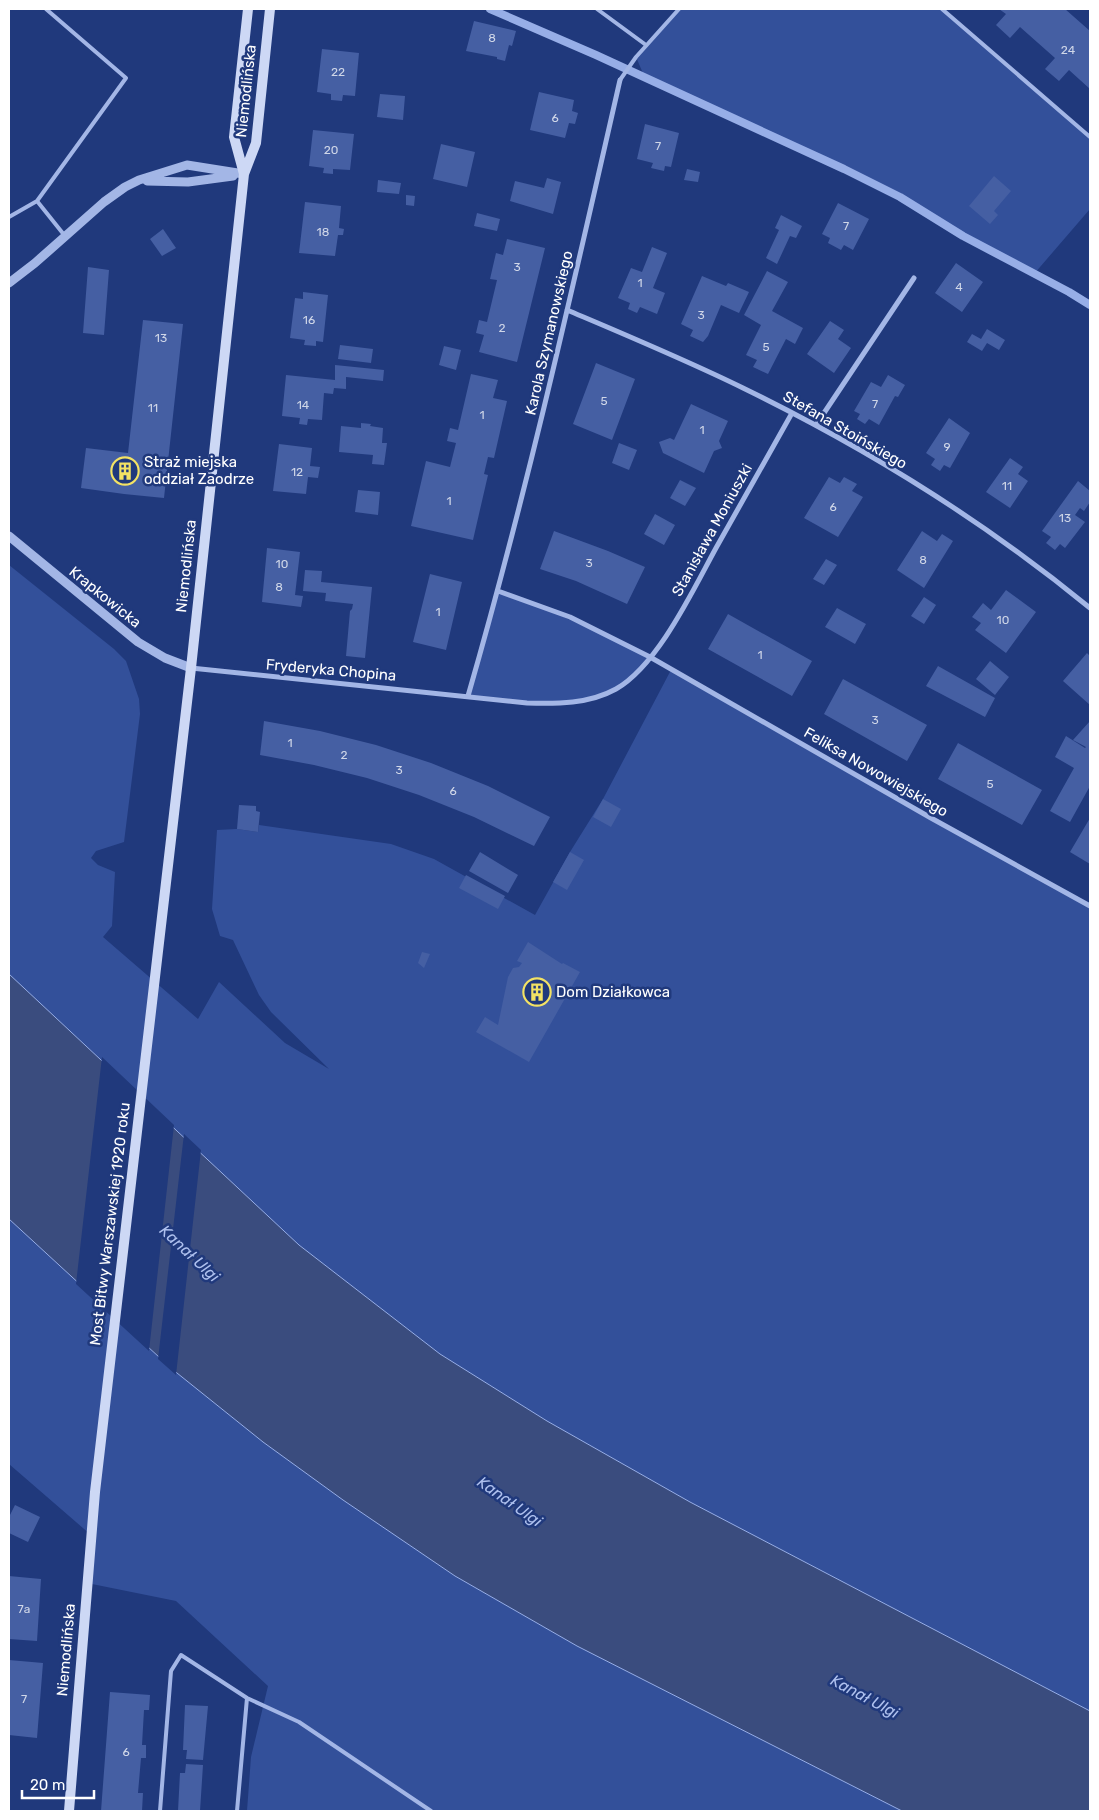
<svg xmlns="http://www.w3.org/2000/svg" width="1099" height="1820" font-family="Rubik,sans-serif">
  <style>
    .green { fill: #33509a }
    .water { fill: #3a4c7e; stroke: #97aee7 }
    .pier { fill: #20397c }
    .lines { fill: none; stroke-linecap: round; stroke-linejoin: round }
    .stream { stroke: #97aee7; stroke-width: 8 }
    .building { fill: #455fa3 }
    .service { stroke: #a3b6e6; stroke-width: 4 }
    .minor { stroke: #a3b6e6; stroke-width: 5 }
    .tertiary { stroke: #a3b6e6; stroke-width: 9 }
    .secondary { stroke: #cdd8f5; stroke-width: 10 }
    .labels { text-anchor: middle; stroke-width: 5; stroke-linejoin: round; paint-order: stroke }
    .number-label { font-size: 12px; fill: #d0d7e8 }
    .street-label { font-size: 15px; fill: #fff; stroke: #20397c }
    .poi-label { font-size: 15px; fill: #fff; stroke: #20397c; text-anchor: start }
    .water-label { font-size: 16px; font-style: italic; fill: #aec0ee; stroke: #20397c }
  </style>
  <rect width="100%" height="100%" fill="#20397c"/>
  <!-- green -->
  <path class="green" d="M679 9H942L1090 137V209L1034 274 963 236 900 197 844 169 645 78 636 57Z
    M9 565 114 649 126 661 139 699 140 714 124 842 96 851 91 858 98 865 115 872 112 926 103 937 198 1019 219 982 285 1043 329 1069 271 1012 259 995 233 940 220 936 212 909 217 830 237 829 258 832 259 825 391 844 434 859 535 915 570 852 603 799 671 670 1090 906V1711L690 1502 547 1421 440 1354 299 1245 9 974Z
    M498 591 540 606 650 657C644 664 639 672 632 678 586 716 523 701 468 696Z
    M9 1219 172 1369 263 1442 343 1500 455 1576 577 1646 902 1811H247L251 1757 268 1686 176 1601 87 1583 91 1535 9 1464Z"/>
  <!-- water -->
  <path class="water" d="M9 974 299 1245 440 1354 547 1421 690 1502 1090 1711V1811H902L577 1646 455 1576 343 1500 263 1442 172 1369 9 1219Z"/>
  <!-- pier -->
  <path class="pier" d="M102 1057 174 1125 149 1351 76 1284Z
    M184 1134 201 1150 176 1375 158 1359Z"/>
  <g class="lines">
    <!-- stream -->
    <path class="stream" d="M490 9 596 55 844 169 900 197 963 236 1069 292 1090 305"/>
  </g>
  <!-- building -->
  <path class="building" d="M999 9H1065L1090 31V89L1069 70 1059 81 1045 69 1055 58 1020 27 1010 38 996 25 1006 14Z
    M474 21 516 31 512 46 509 45 505 61 497 59V57L466 51Z
    M322 49 359 53 355 96 343 95 342 101 331 100V94L317 92Z
    M539 92 574 100 572 111 578 113 575 124 569 123 565 138 530 130Z
    M380 94 405 96 403 120 377 117Z
    M645 124 679 133 671 167 665 166 664 171 651 168 653 163 637 159Z
    M313 130 354 134 350 170 333 169V174L323 173 324 168 309 166Z
    M441 144 475 152 467 187 433 179Z
    M687 169 700 172 698 182 684 180Z
    M994 176 1011 191 994 211 998 215 990 224 969 206Z
    M547 178 561 182 553 214 510 201 515 181 544 188Z
    M378 180 401 183 399 194 377 192Z
    M406 195 415 196 414 206 406 205Z
    M305 202 341 206 339 228 344 229 343 235H338L335 256 299 253Z
    M838 203 869 219 853 250 844 245 841 250 828 243 830 238 822 234Z
    M477 213 500 219 497 231 474 226Z
    M781 215 802 226 796 238 790 236 777 264 766 258 779 230 775 228Z
    M163 229 176 248 162 256 150 239Z
    M507 239 545 248 517 362 479 352 484 335 476 333 479 320 487 322 497 280 490 279 496 253 503 255Z
    M652 247 667 253 653 288 665 293 657 314 640 307 637 313 628 309 630 303 618 298 631 268 642 272Z
    M956 263 983 282 962 312 935 293Z
    M88 267 109 270 104 335 83 333Z
    M767 271 788 282 772 311 803 328 795 344 786 339 768 374 753 367 757 360 746 355 761 325 744 315Z
    M702 276 726 286 728 283 749 292 739 313 721 305 708 336 703 342 690 336 693 330 681 324Z
    M303 292 328 295 323 342 316 341V346L304 345 305 340 290 338 295 298 303 299Z
    M143 320 183 324 164 498 124 494 81 488 86 448 128 453Z
    M830 321 844 330 838 339 851 348 834 373 807 354Z
    M987 329 1005 340 999 350 987 343 982 351 967 342 972 334 981 339Z
    M340 345 373 349 371 363 338 359Z
    M444 346 461 350 456 370 439 365Z
    M596 363 635 379 612 440 573 424Z
    M335 365 384 370 383 381 346 377V389L334 388 333 394 324 393 322 420 308 419 307 425 299 424 300 418 282 416 286 375 335 380Z
    M471 374 498 380 493 398 507 401 494 458 488 457 484 474 488 475 473 540 411 526 426 461 450 467 456 443 447 441 450 428 458 430Z
    M888 375 905 385 898 397 895 396 879 425 869 419 865 424 857 419 860 414 854 411 871 382 881 387Z
    M691 404 728 421 719 441 722 448 714 451 704 473 663 453 659 442 670 438 674 440Z
    M949 418 970 433 950 468 944 465 940 471 931 465 935 459 926 453Z
    M361 423 371 424 370 426 383 428 382 443H387L384 465 372 464 373 455 339 452 341 426 361 428Z
    M619 443 637 450 629 470 612 463Z
    M279 444 312 448 310 466 320 467 318 478 308 477 306 494 273 491Z
    M1010 458 1023 467 1018 474 1028 481 1010 508 986 492Z
    M829 477 840 483 844 477 857 484 852 491 863 497 838 537 804 518Z
    M680 480 696 488 685 506 670 498Z
    M1078 481 1090 491V502L1084 511 1080 508 1075 515 1085 522 1065 548 1060 544 1055 550 1046 543 1051 537 1042 531Z
    M358 490 380 492 378 515 355 512Z
    M655 514 675 525 664 545 644 534Z
    M554 531 608 551 645 567 627 604 576 581 540 569Z
    M922 531 937 541 942 534 953 541 924 588 897 570Z
    M267 548 300 552 295 595 303 596 301 607 262 602Z
    M826 559 837 565 824 585 813 579Z
    M305 570 322 571 321 582 372 587 365 658 346 656 350 611 352 609 353 604 325 601 326 593 303 591Z
    M430 574 462 582 446 650 413 642Z
    M1006 590 1036 612 1006 653 975 630 981 623 972 617 983 603 991 610Z
    M924 597 936 605 924 624 911 616Z
    M837 608 866 624 855 644 825 627Z
    M728 614 812 661 792 696 708 649Z
    M1087 653 1090 656V705L1063 681Z
    M990 661 1009 677 995 695 976 679Z
    M938 666 995 698 985 717 926 686Z
    M843 679 927 725 907 761 824 714Z
    M264 721 320 731 376 745 431 763 488 786 550 817 534 846 474 817 419 795 367 778 314 765 260 755Z
    M1090 721V786L1070 822 1050 811 1074 768 1055 757 1066 736 1085 748 1086 747 1073 740Z
    M958 743 1042 790 1022 825 938 779Z
    M603 799 621 809 611 827 593 817Z
    M239 805 256 806V811L260 812 258 832 237 829Z
    M1090 818V864L1070 852Z
    M480 852 518 875 508 893 469 871Z
    M570 852 584 860 567 890 553 882Z
    M466 875 505 896 498 909 459 888Z
    M528 942 562 964 563 963 580 972 529 1062 476 1032 485 1017 498 1025 508 977 513 968 519 967 522 963 517 961Z
    M422 952 430 954 424 968 418 963Z
    M15 1505 40 1517 28 1542 9 1533V1517Z
    M9 1576 41 1579 37 1641 9 1639Z
    M9 1660 43 1663 37 1738 9 1735Z
    M110 1692 150 1695 149 1710H144L142 1745H146V1758H141L138 1793H143L142 1811H101Z
    M185 1705 208 1706 203 1760 186 1759 187 1750H183Z
    M186 1764 203 1765 200 1811H178L180 1773H185Z"/>
  <g class="lines">
    <!-- service -->
    <path class="service" d="M597 9 646 45
      M942 9 1090 137
      M620 80 636 57 679 9
      M37 201 65 236
      M9 217 37 201 126 78 46 9
      M160 1811 171 1671 181 1655 247 1698 299 1722 431 1811
      M237 1811 247 1698"/>
    <!-- minor -->
    <path class="minor" d="M567 310C626 335 686 360 743 388 866 448 984 521 1090 608
      M816 425 914 278
      M498 591 570 617 650 657 931 818 1090 906
      M191 668 527 703C557 704 589 704 616 689 658 665 693 590 716 548 741 503 767 458 792 413
      M468 696C527 492 573 286 620 80"/>
    <!-- tertiary -->
    <path class="tertiary" d="M147 181 188 182 233 176
      M9 283 35 263 104 202 125 187 139 180 187 165 244 174
      M9 536 138 642 165 658 191 668"/>
    <!-- secondary -->
    <path class="secondary" d="M244 174 234 137 248 9
      M69 1811 95 1492 191 668 244 174 256 143 270 9"/>
  </g>
  <!-- icons -->
  <defs>
    <g id="building-ring" transform="scale(1.4375)"><circle r="9.5" fill="#20397c" stroke="#f3e264" stroke-width="1.5"/><path d="M-4-6H4V6H1V3H-1V6H-4ZM-2.5-4.3h1.7v1.8h-1.7ZM.8-4.3h1.7v1.8H.8ZM-2.5-1h1.7V.8h-1.7ZM.8-1h1.7V.8H.8Z" fill="#f3e264"/></g>
  </defs>
  <g fill-rule="evenodd">
    <use href="#building-ring" x="125" y="471"/>
    <use href="#building-ring" x="537" y="992"/>
  </g>
  <g class="labels">
    <!-- number labels -->
    <g class="number-label">
      <text x="492" y="42">8</text>
      <text x="1068" y="54">24</text>
      <text x="338" y="76">22</text>
      <text x="555" y="122">6</text>
      <text x="658" y="150">7</text>
      <text x="331" y="154">20</text>
      <text x="846" y="230">7</text>
      <text x="323" y="236">18</text>
      <text x="517" y="271">3</text>
      <text x="640" y="287">1</text>
      <text x="959" y="291">4</text>
      <text x="701" y="319">3</text>
      <text x="309" y="324">16</text>
      <text x="502" y="332">2</text>
      <text x="161" y="342">13</text>
      <text x="766" y="351">5</text>
      <text x="604" y="405">5</text>
      <text x="875" y="408">7</text>
      <text x="303" y="409">14</text>
      <text x="153" y="412">11</text>
      <text x="482" y="419">1</text>
      <text x="702" y="434">1</text>
      <text x="947" y="451">9</text>
      <text x="297" y="476">12</text>
      <text x="1007" y="490">11</text>
      <text x="449" y="505">1</text>
      <text x="833" y="511">6</text>
      <text x="1065" y="522">13</text>
      <text x="923" y="564">8</text>
      <text x="589" y="567">3</text>
      <text x="282" y="568">10</text>
      <text x="279" y="591">8</text>
      <text x="438" y="616">1</text>
      <text x="1003" y="624">10</text>
      <text x="760" y="659">1</text>
      <text x="875" y="724">3</text>
      <text x="290" y="747">1</text>
      <text x="344" y="759">2</text>
      <text x="399" y="774">3</text>
      <text x="990" y="788">5</text>
      <text x="453" y="795">6</text>
      <text x="24" y="1613">7a</text>
      <text x="24" y="1703">7</text>
      <text x="126" y="1756">6</text>
    </g>
    <!-- street labels -->
    <g class="street-label">
      <text transform="translate(246 91) rotate(-84)" y="5">Niemodlińska</text>
      <text transform="translate(549 333) rotate(-77)" y="5">Karola Szymanowskiego</text>
      <text transform="translate(845 430) rotate(30)" y="5">Stefana Stoińskiego</text>
      <text transform="translate(712 530) rotate(-61)" y="5">Stanisława Moniuszki</text>
      <text transform="translate(186 566) rotate(-84)" y="5">Niemodlińska</text>
      <text transform="translate(105 597) rotate(39)" y="5">Krapkowicka</text>
      <text transform="translate(331 670) rotate(5)" y="5">Fryderyka Chopina</text>
      <text transform="translate(876 772) rotate(30)" y="5">Feliksa Nowowiejskiego</text>
      <text transform="translate(110 1224) rotate(-83)" y="5">Most Bitwy Warszawskiej 1920 roku</text>
      <text transform="translate(66 1650) rotate(-85)" y="5">Niemodlińska</text>
    </g>
    <!-- poi labels -->
    <g class="poi-label">
      <text x="144" y="467">Straż miejska<tspan x="144" dy="17">oddział Zaodrze</tspan></text>
      <text x="556" y="997">Dom Działkowca</text>
    </g>
    <!-- water labels -->
    <g class="water-label">
      <text transform="translate(190 1253) rotate(43)" y="6">Kanał Ulgi</text>
      <text transform="translate(510 1501) rotate(35)" y="6">Kanał Ulgi</text>
      <text transform="translate(865 1696) rotate(28)" y="6">Kanał Ulgi</text>
    </g>
  </g>
  <!-- border -->
  <rect width="1099" height="1820" fill="none" stroke="#ffffff" stroke-width="20"/>
  <!-- scale -->
  <path d="M22 1790v8h72v-8" fill="none" stroke="#ffffff" stroke-width="2.5"/>
  <text x="30" y="1790" font-size="15" fill="#ffffff" stroke="#20397c" stroke-width="4" paint-order="stroke">20 m</text>
</svg>
